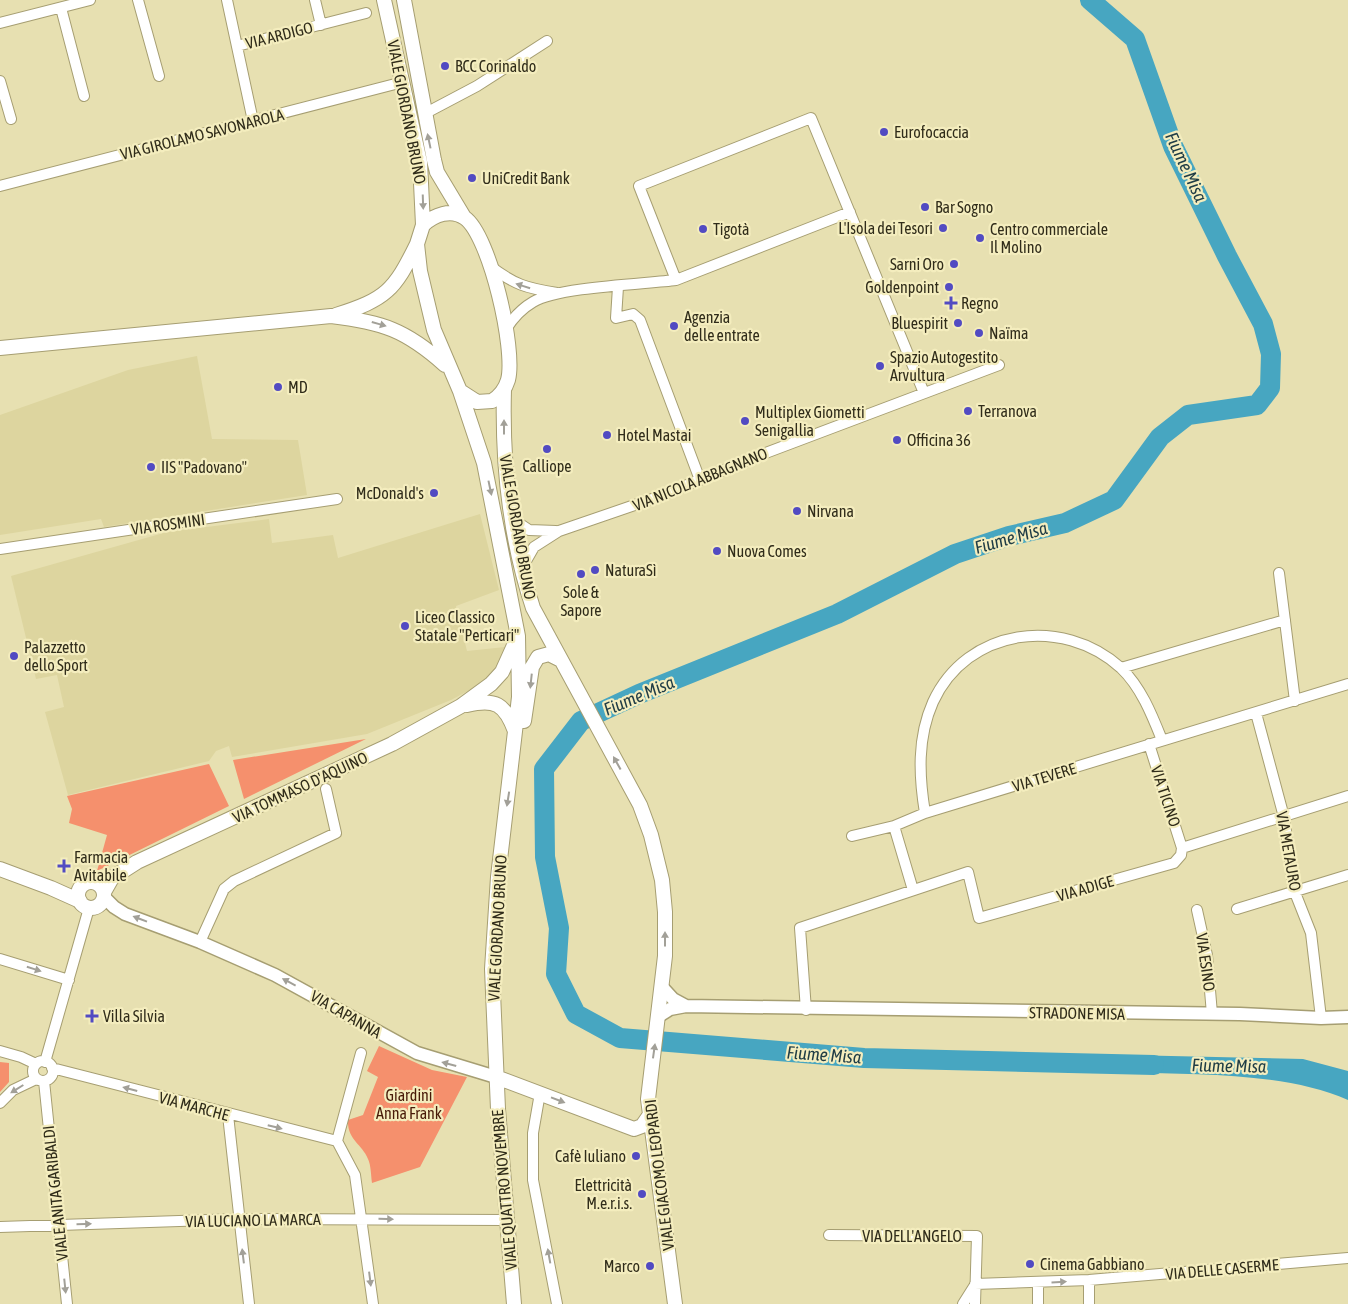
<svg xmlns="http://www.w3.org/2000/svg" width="1348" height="1304" font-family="'Asap Condensed',sans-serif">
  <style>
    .built { fill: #ddd59f }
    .green { fill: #f5906d }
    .water { fill: #47a6c1 }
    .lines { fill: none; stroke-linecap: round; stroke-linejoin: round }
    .river { stroke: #47a6c1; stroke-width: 20 }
    .minor-casing { stroke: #a69e72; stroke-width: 12 }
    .tertiary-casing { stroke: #a69e72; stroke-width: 15 }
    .secondary-casing { stroke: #a69e72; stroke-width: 16 }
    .minor { stroke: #fff; stroke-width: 10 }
    .tertiary { stroke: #fff; stroke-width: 12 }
    .secondary { stroke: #fff; stroke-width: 14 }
    .oneway { fill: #a2a098 }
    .poi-dot { fill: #524bc2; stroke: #f4edbe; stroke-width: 2 }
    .labels { text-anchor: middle; stroke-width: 4.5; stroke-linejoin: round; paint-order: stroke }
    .street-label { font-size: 16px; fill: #302c1a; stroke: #f4edbe }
    .poi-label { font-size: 16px; fill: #302c1a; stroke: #f4edbe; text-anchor: start }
    .park-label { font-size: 16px; fill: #481a08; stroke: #f4edbe }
    .water-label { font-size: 18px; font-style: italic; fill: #203d46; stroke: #f4edbe }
  </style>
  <rect width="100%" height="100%" fill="#e7e0b1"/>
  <!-- built -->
  <path class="built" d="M197 356 212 439 298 440 307 495 104 527 101 519 0 535V415L128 370Z
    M480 514 499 590 456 606 467 651 505 647 500 662 492 674 479 685 451 700 367 734 232 757 229 746 216 751 209 761 68 795 45 712 64 707 57 675 36 679 11 576 167 532 269 519 272 543 333 535 338 558Z"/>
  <!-- green -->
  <path class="green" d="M366 739 244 799 233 760Z
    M209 764 229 806 97 871 107 835 69 823 72 809 67 796Z
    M379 1046 432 1070 467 1077 420 1167 372 1183C371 1176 371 1165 368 1159 362 1144 347 1140 348 1120L363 1115 378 1077 367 1071Z
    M0 1062 9 1063V1082L0 1092Z"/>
  <!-- water -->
  <path class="water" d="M1126 1055 1303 1059 1348 1071V1100C1285 1072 1196 1075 1128 1072Z"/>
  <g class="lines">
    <!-- river -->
    <path class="river" d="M1090 0 1135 39 1173 146 1227 256 1263 324 1271 354 1270 388 1257 405 1188 415 1160 437 1114 500 1065 523 1009 536 955 554 837 614 639 694 581 721 544 769 545 857 559 928 556 974 576 1014 620 1038 864 1058 1154 1065"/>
    <!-- minor casing -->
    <g class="minor-casing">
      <path id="minor" d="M138 0 159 76
        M227 0 253 121
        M315 0 321 25
        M61 8 84 96
        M0 23 90 0
        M237 46 366 13
        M0 81 11 119
        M424 114 477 86 547 41
        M0 186 403 82
        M490 266C515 285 526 288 557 293
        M676 280 850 212
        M618 287 616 318 633 314 640 320 700 480
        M506 329C513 318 521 309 533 302 558 287 644 284 676 280L639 186 811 118 924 393
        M514 520 529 530 556 531
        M0 549 337 499
        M522 568 534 547 559 531 658 497 763 454 999 365
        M1279 573 1295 701
        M1121 668 1285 620
        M1256 713 1284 817 1294 890 1311 933 1321 1018
        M1149 744 1182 848
        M925 813C919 776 917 738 933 702 967 628 1062 615 1121 668 1141 687 1152 715 1162 740
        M894 826 913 890
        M852 836 894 826 925 813 1348 684
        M1237 909 1348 875
        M1197 910 1207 955 1212 1014
        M200 942 224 889 234 881 336 833 326 789
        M0 959 69 980
        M806 1010 800 928 968 872 979 918 1174 863 1181 855 1182 848 1348 796
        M0 1051 21 1057 36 1064
        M33 1071a10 10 0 1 1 20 0a10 10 0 1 1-20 0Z
        M45 1062 89 908
        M52 1068 337 1141 355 1175 373 1304
        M44 1081 67 1304
        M540 1093 533 1133V1180L557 1304
        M0 1103 13 1090 36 1079
        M228 1115 249 1304
        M337 1141 361 1053
        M0 1227 239 1219 506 1220
        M829 1235 977 1236 975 1304
        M975 1284 1089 1280 1348 1258
        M963 1304 975 1285
        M1038 1304V1283
        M1089 1304V1280"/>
    </g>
    <!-- tertiary casing -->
    <g class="tertiary-casing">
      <path id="tertiary" d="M104 897 114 907 125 914 200 942 275 975 417 1053 496 1077
        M662 987 673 999 686 1006
        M659 1016 670 1009 686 1006 1240 1014 1321 1018 1348 1017"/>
    </g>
    <!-- secondary casing -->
    <g class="secondary-casing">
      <path id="secondary" d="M384 0 420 162 423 225 417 244 420 271 434 330 460 391 477 402 492 401C500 396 505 390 508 380 516 350 490 236 465 218 451 208 434 215 423 225
        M404 0 434 160 437 172 464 217
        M336 315C386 299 394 291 417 244
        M0 348 331 316C382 322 406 330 445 365
        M504 389C502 462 510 539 533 608L640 805 651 835 662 880 665 912V956L648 1099 675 1304
        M460 391 484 463 518 636 519 697 498 877 492 969 498 1109 514 1304
        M467 705C495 698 505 704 515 731
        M524 721 532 667 538 657 549 654 559 659
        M0 869 51 888 80 901
        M78 895a13 13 0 1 1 26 0a13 13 0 1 1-26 0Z
        M104 892 112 878 137 862 392 744 461 706 491 684 502 672 516 641
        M496 1077 634 1129 642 1126 649 1116"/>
    </g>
    <!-- minor -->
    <use href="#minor" class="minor"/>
    <!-- tertiary -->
    <use href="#tertiary" class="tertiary"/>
    <!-- secondary -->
    <use href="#secondary" class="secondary"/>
  </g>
  <!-- one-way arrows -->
  <defs><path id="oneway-solid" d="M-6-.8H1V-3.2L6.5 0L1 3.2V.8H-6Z" transform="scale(1.25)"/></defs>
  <g class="oneway">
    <use href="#oneway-solid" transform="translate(429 141) rotate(-102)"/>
    <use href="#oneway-solid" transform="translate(423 202) rotate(88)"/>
    <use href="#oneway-solid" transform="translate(523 286) rotate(-162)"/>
    <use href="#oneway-solid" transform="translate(379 324) rotate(16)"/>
    <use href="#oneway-solid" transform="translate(504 427) rotate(-90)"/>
    <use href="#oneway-solid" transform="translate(490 488) rotate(78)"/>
    <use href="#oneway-solid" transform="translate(531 681) rotate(96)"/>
    <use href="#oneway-solid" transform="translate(617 763) rotate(-119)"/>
    <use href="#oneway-solid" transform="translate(508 799) rotate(99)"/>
    <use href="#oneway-solid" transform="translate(140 919) rotate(-159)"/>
    <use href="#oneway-solid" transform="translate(665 939) rotate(-90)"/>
    <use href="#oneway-solid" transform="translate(34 969) rotate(17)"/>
    <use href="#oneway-solid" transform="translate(289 982) rotate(-152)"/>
    <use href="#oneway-solid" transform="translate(654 1051) rotate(-82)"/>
    <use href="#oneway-solid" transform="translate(449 1064) rotate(-165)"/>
    <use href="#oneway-solid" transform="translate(17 1089) rotate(148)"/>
    <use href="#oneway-solid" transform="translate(130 1089) rotate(-165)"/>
    <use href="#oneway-solid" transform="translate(558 1100) rotate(21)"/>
    <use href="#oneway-solid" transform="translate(275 1127) rotate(14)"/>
    <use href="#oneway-solid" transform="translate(386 1219) rotate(1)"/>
    <use href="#oneway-solid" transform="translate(84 1224) rotate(-2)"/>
    <use href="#oneway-solid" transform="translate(243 1256) rotate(-97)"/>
    <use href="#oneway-solid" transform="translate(549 1256) rotate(-100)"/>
    <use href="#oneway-solid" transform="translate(370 1279) rotate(83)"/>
    <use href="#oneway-solid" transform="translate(1059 1282) rotate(-3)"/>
    <use href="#oneway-solid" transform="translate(65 1286) rotate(84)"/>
  </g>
  <!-- markers -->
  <g class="poi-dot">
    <circle cx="445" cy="66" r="5"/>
    <circle cx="884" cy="132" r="5"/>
    <circle cx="472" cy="178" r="5"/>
    <circle cx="925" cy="207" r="5"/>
    <circle cx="943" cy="228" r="5"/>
    <circle cx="703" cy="229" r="5"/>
    <circle cx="980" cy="238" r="5"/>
    <circle cx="954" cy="264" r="5"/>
    <circle cx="949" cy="287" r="5"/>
    <path d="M948.5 295.5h5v5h5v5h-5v5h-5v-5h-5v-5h5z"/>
    <circle cx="958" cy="323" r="5"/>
    <circle cx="674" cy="326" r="5"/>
    <circle cx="979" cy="333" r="5"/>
    <circle cx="880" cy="366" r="5"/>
    <circle cx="278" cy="387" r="5"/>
    <circle cx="968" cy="411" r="5"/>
    <circle cx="745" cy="421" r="5"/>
    <circle cx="607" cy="435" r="5"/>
    <circle cx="897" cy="440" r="5"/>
    <circle cx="547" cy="449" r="5"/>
    <circle cx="151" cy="467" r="5"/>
    <circle cx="434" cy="493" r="5"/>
    <circle cx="797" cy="511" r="5"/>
    <circle cx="717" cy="551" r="5"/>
    <circle cx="595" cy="570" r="5"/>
    <circle cx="581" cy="574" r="5"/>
    <circle cx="405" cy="626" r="5"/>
    <circle cx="14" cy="656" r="5"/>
    <path d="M61.5 858.5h5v5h5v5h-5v5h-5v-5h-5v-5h5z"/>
    <path d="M89.5 1008.5h5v5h5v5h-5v5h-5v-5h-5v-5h5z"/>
    <circle cx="636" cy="1156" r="5"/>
    <circle cx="642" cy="1194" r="5"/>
    <circle cx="1030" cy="1264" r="5"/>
    <circle cx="650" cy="1266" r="5"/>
  </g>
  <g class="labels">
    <!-- street labels -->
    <g class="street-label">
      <text transform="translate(279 35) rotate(-14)" y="6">VIA ARDIGO</text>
      <text transform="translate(407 112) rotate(79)" y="6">VIALE GIORDANO BRUNO</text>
      <text transform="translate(202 134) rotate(-14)" y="6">VIA GIROLAMO SAVONAROLA</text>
      <text transform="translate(700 479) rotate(-22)" y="6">VIA NICOLA ABBAGNANO</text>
      <text transform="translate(168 524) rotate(-8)" y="6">VIA ROSMINI</text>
      <text transform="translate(518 527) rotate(80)" y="6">VIALE GIORDANO BRUNO</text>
      <text transform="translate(1044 777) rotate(-17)" y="6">VIA TEVERE</text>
      <text transform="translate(300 787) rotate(-25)" y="6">VIA TOMMASO D'AQUINO</text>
      <text transform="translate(1166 796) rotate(72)" y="6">VIA TICINO</text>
      <text transform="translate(1289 851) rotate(80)" y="6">VIA METAURO</text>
      <text transform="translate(1085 888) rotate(-16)" y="6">VIA ADIGE</text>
      <text transform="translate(497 928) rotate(-87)" y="6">VIALE GIORDANO BRUNO</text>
      <text transform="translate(1206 962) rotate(82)" y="6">VIA ESINO</text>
      <text transform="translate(1077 1013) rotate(1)" y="6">STRADONE MISA</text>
      <text transform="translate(346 1014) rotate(30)" y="6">VIA CAPANNA</text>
      <text transform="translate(194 1106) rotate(15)" y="6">VIA MARCHE</text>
      <text transform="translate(659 1175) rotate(-97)" y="6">VIALE GIACOMO LEOPARDI</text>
      <text transform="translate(504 1190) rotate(-95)" y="6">VIALE QUATTRO NOVEMBRE</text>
      <text transform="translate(55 1193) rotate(-96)" y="6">VIALE ANITA GARIBALDI</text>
      <text transform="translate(253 1220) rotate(-1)" y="6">VIA LUCIANO LA MARCA</text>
      <text x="912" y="1242">VIA DELL'ANGELO</text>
      <text transform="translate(1222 1269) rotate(-5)" y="6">VIA DELLE CASERME</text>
    </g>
    <!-- poi labels -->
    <g class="poi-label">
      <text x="455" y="72">BCC Corinaldo</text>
      <text x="894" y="138">Eurofocaccia</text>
      <text x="482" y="184">UniCredit Bank</text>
      <text x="935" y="213">Bar Sogno</text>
      <text x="933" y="234" text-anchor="end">L'Isola dei Tesori</text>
      <text x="713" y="235">Tigotà</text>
      <text x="990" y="235">Centro commerciale<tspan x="990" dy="18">Il Molino</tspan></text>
      <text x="944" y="270" text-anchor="end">Sarni Oro</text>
      <text x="939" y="293" text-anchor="end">Goldenpoint</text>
      <text x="961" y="309">Regno</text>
      <text x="684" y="323">Agenzia<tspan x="684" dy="18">delle entrate</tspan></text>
      <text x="948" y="329" text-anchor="end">Bluespirit</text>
      <text x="989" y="339">Naïma</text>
      <text x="890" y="363">Spazio Autogestito<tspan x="890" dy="18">Arvultura</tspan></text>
      <text x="288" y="393">MD</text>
      <text x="978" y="417">Terranova</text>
      <text x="755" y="418">Multiplex Giometti<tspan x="755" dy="18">Senigallia</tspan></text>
      <text x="617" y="441">Hotel Mastai</text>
      <text x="907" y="446">Officina 36</text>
      <text x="547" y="472" text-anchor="middle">Calliope</text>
      <text x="161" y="473">IIS "Padovano"</text>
      <text x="424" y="499" text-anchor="end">McDonald's</text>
      <text x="807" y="517">Nirvana</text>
      <text x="727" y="557">Nuova Comes</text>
      <text x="605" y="576">NaturaSì</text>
      <text x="581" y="598" text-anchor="middle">Sole &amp;<tspan x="581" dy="18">Sapore</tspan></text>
      <text x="415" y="623">Liceo Classico<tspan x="415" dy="18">Statale "Perticari"</tspan></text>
      <text x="24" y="653">Palazzetto<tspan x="24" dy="18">dello Sport</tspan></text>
      <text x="74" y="863">Farmacia<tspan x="74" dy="18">Avitabile</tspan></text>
      <text x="103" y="1022">Villa Silvia</text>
      <text x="626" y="1162" text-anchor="end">Cafè Iuliano</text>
      <text x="632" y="1191" text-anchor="end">Elettricità<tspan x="632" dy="18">M.e.r.i.s.</tspan></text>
      <text x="1040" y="1270">Cinema Gabbiano</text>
      <text x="640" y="1272" text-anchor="end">Marco</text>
    </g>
    <!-- park labels -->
    <g class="park-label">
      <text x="409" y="1101">Giardini<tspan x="409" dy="18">Anna Frank</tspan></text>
    </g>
    <!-- water labels -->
    <g class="water-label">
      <text transform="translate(1186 167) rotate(65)" y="6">Fiume Misa</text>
      <text transform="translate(1011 538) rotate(-16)" y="6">Fiume Misa</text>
      <text transform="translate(639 696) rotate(-23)" y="6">Fiume Misa</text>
      <text transform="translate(824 1055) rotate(4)" y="6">Fiume Misa</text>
      <text transform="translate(1229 1066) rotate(1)" y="6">Fiume Misa</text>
    </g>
  </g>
</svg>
